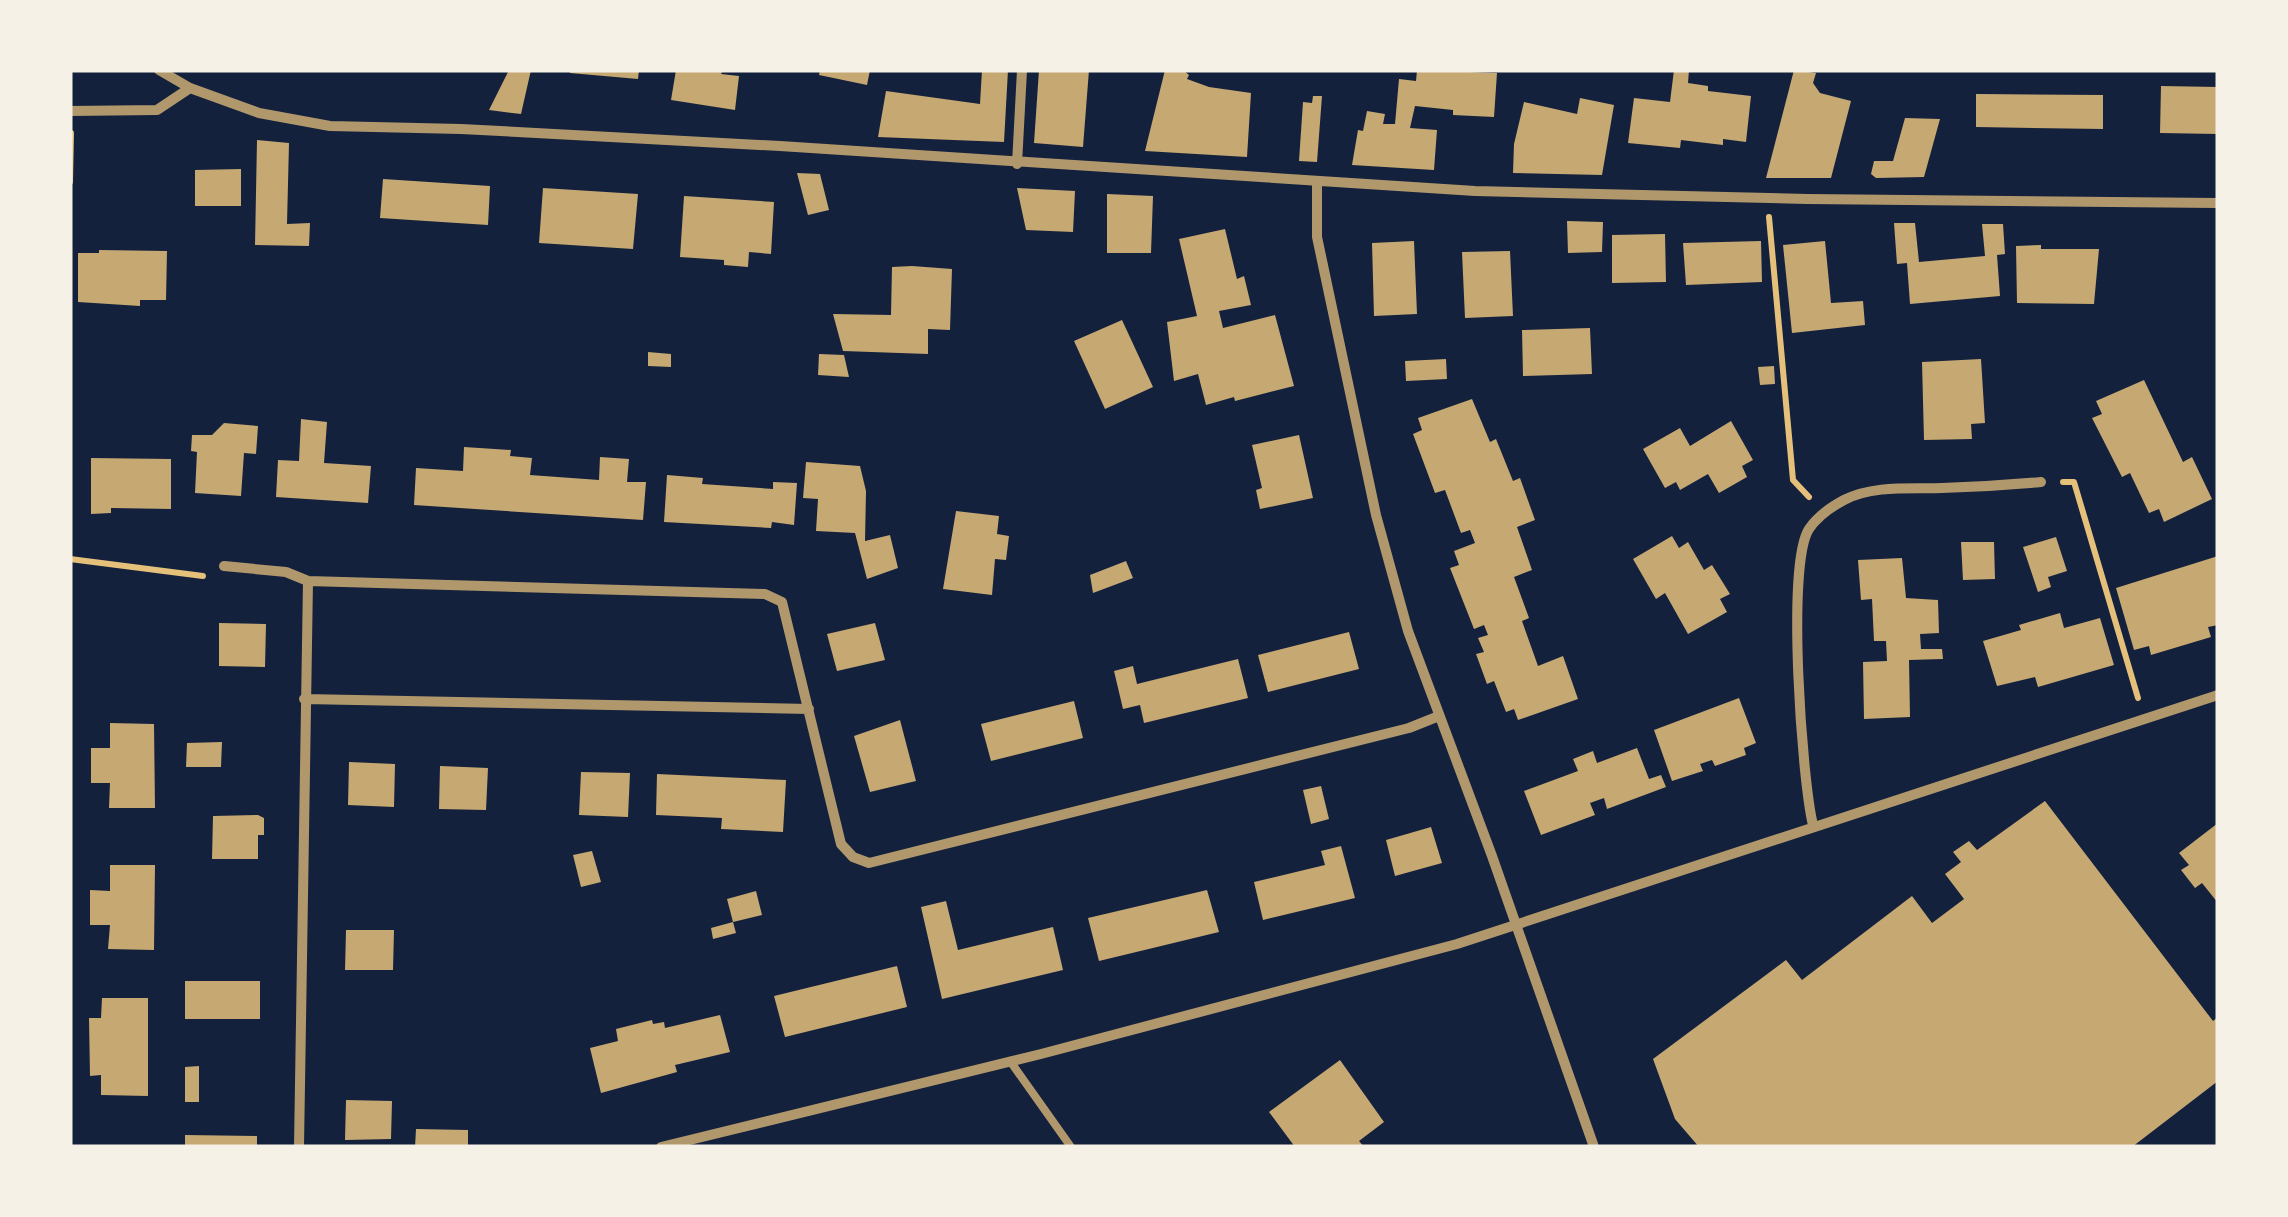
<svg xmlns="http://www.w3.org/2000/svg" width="2288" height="1217" font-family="'Zilla Slab',serif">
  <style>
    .building { fill: #c6a872 }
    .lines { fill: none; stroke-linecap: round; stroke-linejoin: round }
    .path { stroke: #e5c07b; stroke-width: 6 }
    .service { stroke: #b1986c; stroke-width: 8 }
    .minor { stroke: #b1986c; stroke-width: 10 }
  </style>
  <rect width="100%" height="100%" fill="#14213d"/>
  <!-- building -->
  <path class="building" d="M509 70H531L521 114 489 110Z
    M570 70H639L638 79 570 73Z
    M676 70H723L721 74 739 76 735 110 671 100Z
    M820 70H870L867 85 819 75Z
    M982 70H1008L1004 142 878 137 886 91 980 104Z
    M1039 70H1089L1083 147 1034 143Z
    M1165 70H1183L1189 75 1187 79 1209 87 1251 93 1247 157 1145 151Z
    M1417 70 1497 73 1494 117 1453 115V110L1415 106 1410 128 1437 130 1434 170 1352 165 1358 130 1363 131 1367 111 1385 114 1383 124H1395L1399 79 1416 81Z
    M1674 70H1689L1688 83 1708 86V91L1751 96 1746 142 1723 139V145L1681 140 1680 148 1628 143 1634 98 1670 102Z
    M1794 70 1816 73 1813 83 1820 93 1851 101 1831 178H1766Z
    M2161 86 2218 87V134L2160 133Z
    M1976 94 2103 95V129L1976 127Z
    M1313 96H1322L1317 162 1299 161 1303 102 1312 103Z
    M1580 98 1614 105 1602 175 1513 173 1514 144 1524 102 1577 114Z
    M1905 118 1940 119 1924 177 1876 178 1871 174 1874 161H1893Z
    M257 140 289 143 287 224 310 223 309 246 255 245Z
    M241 169V206H195V170Z
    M797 173 820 174 829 210 808 215Z
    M383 179 490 186 488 225 380 218Z
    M543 188 638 194 633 249 539 243Z
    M1017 188 1075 191 1073 232 1026 230Z
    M1107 194 1153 196 1151 253H1107Z
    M684 196 774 202 771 254 749 252 748 267 724 265V260L680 257Z
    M1567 221 1603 222 1602 252 1568 253Z
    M1894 223H1915L1919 262 1985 256 1982 224H2003L2005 254 1997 255 2000 296 1910 304 1907 263 1897 264Z
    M1225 229 1237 279 1244 276 1251 305 1219 311 1223 328 1275 315 1294 386 1235 401 1234 397 1206 405 1198 374 1174 381 1167 322 1197 316 1179 239Z
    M1665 234 1666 282 1612 283V235Z
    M1414 241 1417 314 1374 316 1372 243Z
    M1761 241 1762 282 1686 285 1683 243Z
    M1825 241 1831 303 1863 301 1865 325 1792 333 1783 245Z
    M2041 245V249H2099L2094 304 2017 303 2016 246Z
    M99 250 167 251 166 300H140V306L78 302V253H99Z
    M1510 251 1513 316 1465 318 1462 252Z
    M912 266 952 269 950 330 928 329V354L843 351 833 314 891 315 892 267Z
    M1122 320 1153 387 1105 409 1074 341Z
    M1590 328 1592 374 1523 376 1522 330Z
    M648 352 671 354V367L648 366Z
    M819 354 844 355 849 377 818 375Z
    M1446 359 1447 379 1406 381 1405 361Z
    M1981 359 1985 423 1971 424 1972 439 1924 440 1922 362Z
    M1774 366 1775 384 1760 385 1758 367Z
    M2144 380 2183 462 2192 457 2212 499 2164 522 2159 509 2149 513 2130 473 2122 477 2092 418 2102 414 2096 401Z
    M1472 399 1490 442 1496 439 1513 481 1520 478 1535 520 1517 527 1532 570 1514 577 1529 618 1522 621 1538 666 1563 656 1578 699 1518 720 1514 709 1506 712 1494 681 1487 684 1476 654 1484 652 1478 638 1488 635 1484 625 1474 629 1450 568 1459 565 1454 551 1475 543 1470 530 1461 533 1445 490 1435 493 1413 434 1422 430 1418 418Z
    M301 419 327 422 324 463 371 466 368 503 276 497 278 460 299 461Z
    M1731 421 1753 460 1742 466 1747 477 1719 493 1708 474 1680 490 1676 482 1665 488 1643 449 1680 428 1690 446Z
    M224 423 258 426 256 454 244 453 241 496 195 493 197 452 191 451 192 435H212Z
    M1299 435 1313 498 1260 509 1256 490 1262 488 1252 445Z
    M464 447 511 450 510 456 532 458 530 475 599 480 600 457 629 459 627 482H646L643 520 414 505 416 468 463 471Z
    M91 458 171 459V509L111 508V513L91 514Z
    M806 462 860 466 866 491 865 541 890 535 898 568 867 579 855 533 816 531 818 499 803 498Z
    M667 475 703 478 702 484 773 489V482L797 483 794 525 772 522 771 528 664 522Z
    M956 511 999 516 997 534 1009 536 1006 560 995 559 992 595 943 589Z
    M1672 536 1679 548 1688 542 1704 570 1712 565 1730 594 1720 599 1727 612 1688 634 1665 593 1656 599 1633 559Z
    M2056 537 2067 571 2048 577 2051 587 2038 592 2023 547Z
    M1961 542H1994L1995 579 1963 580Z
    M2218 556V625L2208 627 2211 637 2151 655 2149 646 2134 650 2116 588Z
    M1902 558 1906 598 1938 600 1939 633 1920 634 1921 649H1942L1943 659 1909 660 1910 717 1864 719 1863 662 1887 661 1886 641H1874L1872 599 1861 600 1858 560Z
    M1126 561 1133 578 1093 593 1090 575Z
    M2060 613 2064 628 2100 618 2114 665 2038 687 2035 677 1997 686 1983 641 2021 630 2019 625Z
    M219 623 266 624 265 667 219 666Z
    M875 623 885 660 837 671 827 634Z
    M1349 632 1359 669 1268 692 1258 655Z
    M1238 659 1248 698 1144 723 1140 705 1123 709 1114 671 1133 666 1137 684Z
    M1739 698 1756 743 1744 748 1746 755 1715 766 1712 760 1700 764 1703 771 1672 781 1654 730Z
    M1074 701 1083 738 991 761 981 724Z
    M900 720 916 781 870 792 854 736Z
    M110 723 154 724 155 808H109L110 783H91V748H110Z
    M222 742 221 767H186L187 743Z
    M1637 748 1649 779 1661 775 1666 787 1607 809 1604 798 1590 803 1595 815 1541 835 1524 791 1578 771 1573 759 1593 751 1597 763Z
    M349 762 395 764 394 807 348 805Z
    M440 766 488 768 486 810 439 809Z
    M581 772 630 773 628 817 579 815Z
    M657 774 786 780 783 832 721 829 722 818 656 815Z
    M1321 786 1329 819 1311 824 1303 790Z
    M2045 801 2213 1021 2218 1017V1081L2132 1147H1699L1675 1119 1653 1059 1786 960 1802 980 1912 896 1932 923 1964 899 1945 874 1961 862 1953 852 1969 841 1977 850Z
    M258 815 264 818V835H258V859H212L213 816Z
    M2218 823V903L2202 883 2195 888 2181 870 2189 865 2179 853Z
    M1431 827 1442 863 1395 876 1386 840Z
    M1341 846 1355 898 1263 920 1254 882 1325 865 1321 851Z
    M592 851 601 882 581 887 573 855Z
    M110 865H155L154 950 108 949 110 925H90V890L110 891Z
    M1207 890 1219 932 1099 961 1088 918Z
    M756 891 762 915 733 922 736 933 713 939 711 928 733 922 727 899Z
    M946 901 958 950 1053 927 1063 970 942 999 921 907Z
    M346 930H394L393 970H345Z
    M897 966 907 1007 785 1037 774 996Z
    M185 981H260V1019H185Z
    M102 998H148V1096L101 1095V1075L90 1076 89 1018H101Z
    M720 1015 730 1052 675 1065 677 1072 601 1093 590 1048 618 1041 616 1029 652 1020 653 1024 664 1022 665 1028Z
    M1340 1060 1384 1122 1359 1141 1364 1147H1295L1269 1112Z
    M199 1066V1102H185V1067Z
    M346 1100 392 1101 391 1139 345 1140Z
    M416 1129 468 1130V1147H415Z
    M185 1135 257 1136V1147H185Z"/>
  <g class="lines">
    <!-- path -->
    <path class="path" d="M70 182 71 133
      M1769 217 1793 480 1809 497
      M2063 482H2074L2138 698
      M70 559 203 576"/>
    <!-- service -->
    <path class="service" d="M1010 1061 1071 1147"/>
    <!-- minor -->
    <path class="minor" d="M159 70 190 88 259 113 330 126 461 129 780 146 1475 191 1807 199 2218 203
      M70 111 157 110 190 88
      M1017 164 1022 70
      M1317 182V237L1376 515 1408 631 1492 856 1594 1147
      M224 566 286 572 308 581 299 1147
      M308 581 765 594 782 602 841 844 853 857 869 863 1409 728 1439 716
      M304 699 809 709
      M1813 825C1802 780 1786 564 1809 529 1817 517 1831 507 1844 500 1873 485 1910 489 1942 488 1975 487 2008 485 2041 482
      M661 1147 1041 1054 1457 944 2218 695"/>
  </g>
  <!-- border -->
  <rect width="2288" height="1217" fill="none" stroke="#f6f1e7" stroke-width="145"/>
</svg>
